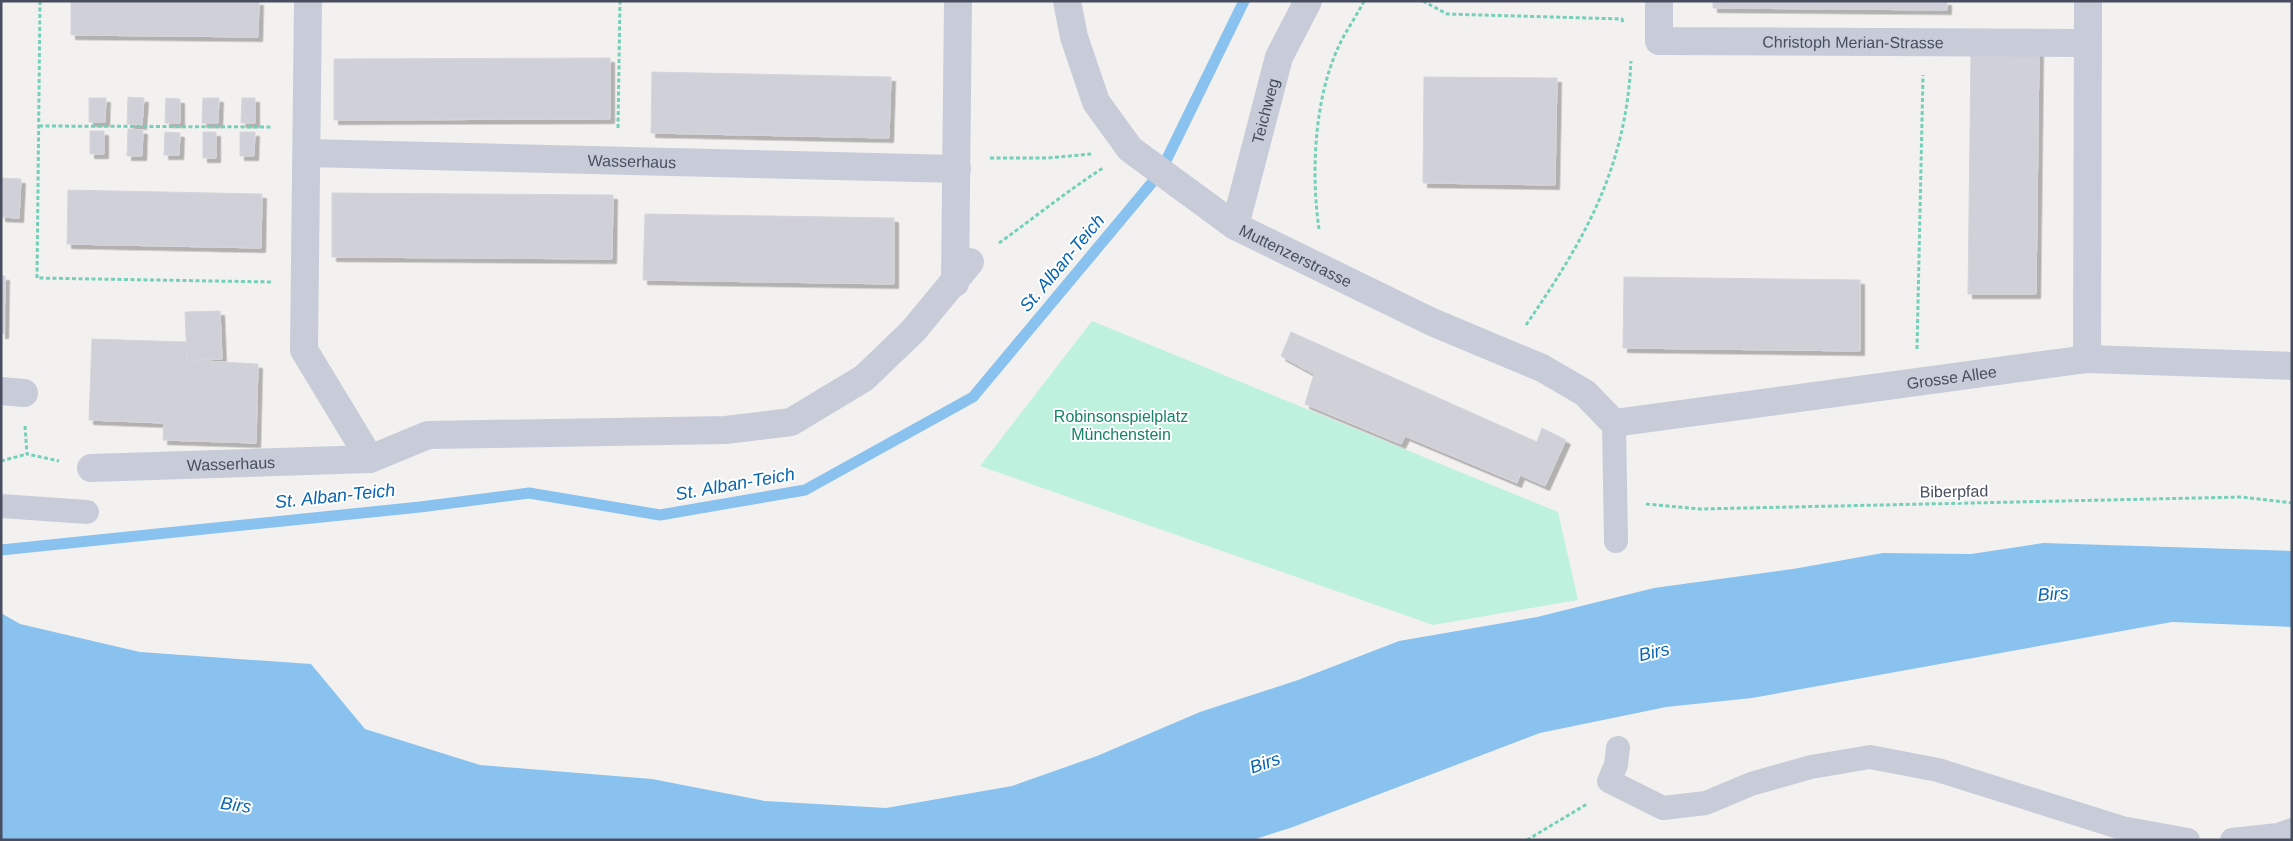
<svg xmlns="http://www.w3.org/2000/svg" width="2293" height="841" font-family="Arial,sans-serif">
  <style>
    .green { fill: #bef1de }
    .water { fill: #8ac2ef }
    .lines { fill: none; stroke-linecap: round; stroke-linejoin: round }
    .stream { stroke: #8ac2ef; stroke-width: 11 }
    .building { fill: #d0d1d8; stroke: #d4d5dc; filter: url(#shadow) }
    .path { stroke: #75d0b9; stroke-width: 3; stroke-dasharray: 4 2.5; stroke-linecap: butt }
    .service { stroke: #c7ccd8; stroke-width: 24 }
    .minor { stroke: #c7ccd8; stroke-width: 28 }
    .labels { text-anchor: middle; stroke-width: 4; stroke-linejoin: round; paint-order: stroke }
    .street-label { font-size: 16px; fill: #484e5f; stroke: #fff }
    .park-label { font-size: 16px; fill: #158467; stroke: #fff }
    .water-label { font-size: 18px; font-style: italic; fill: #0865b1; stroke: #fff }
  </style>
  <defs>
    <filter id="shadow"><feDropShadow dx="4.5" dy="4.5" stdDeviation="0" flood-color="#0004"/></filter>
  </defs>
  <rect width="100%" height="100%" fill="#f3f1f0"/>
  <!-- green -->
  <path class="green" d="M1092 321 1558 512 1578 600 1433 625 980 466Z"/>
  <!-- water -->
  <path class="water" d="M2043 543 2292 551V627L2172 622 1752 698 1666 707 1540 733 1293 827 1252 840H1V613L20 624 140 652 311 664 365 729 480 765 652 779 765 801 886 808 1012 786 1097 756 1200 712 1298 680 1399 641 1537 617 1654 588 1793 569 1883 553 1971 554Z"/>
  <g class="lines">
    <!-- stream -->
    <path class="stream" d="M1 550 420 507 529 493 660 515 805 490 973 397 1160 173 1244 1"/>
  </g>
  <!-- building -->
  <path class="building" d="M71 1H259L258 37 71 35Z
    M1713 1H1947V10L1713 8Z
    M1971 50 2039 51 2036 294H1968Z
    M610 58V119L334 120V59Z
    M652 72 891 77 889 138 651 133Z
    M1424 77 1557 78 1555 185 1423 183Z
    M128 97 144 98 142 125 127 124Z
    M89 98H106L105 122H89Z
    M166 98 180 99V123H165Z
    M203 98H219L218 123H202Z
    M242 98H255V123H241Z
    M128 129 143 130 142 156H127Z
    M90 131H104V154H90Z
    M165 132 180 133 179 155H164Z
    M203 132H216V158H203Z
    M240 132H255L254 156H240Z
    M1 178 21 179 19 218 1 217Z
    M68 190 262 194 261 248 67 244Z
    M332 193 613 195 612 259 332 257Z
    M645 214 894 218V284L643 280Z
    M1 276H5L4 334H1Z
    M1624 277 1860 280V351L1623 348Z
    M220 311 222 359 187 360 185 312Z
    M1291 332 1537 442 1542 428 1566 440 1545 486 1520 475 1517 483 1405 436 1401 444 1305 404 1314 374 1281 356Z
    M92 339 186 342 187 360 258 364 256 443 163 440 164 423 89 420Z"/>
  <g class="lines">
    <!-- path -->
    <path class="path" d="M40 1 37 278 272 282
      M1423 1 1447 14 1622 19 1623 23
      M39 126 273 127
      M618 128 620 1
      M990 158H1048L1091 154
      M1319 229C1311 174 1314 100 1338 48 1345 32 1356 17 1364 1
      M999 243C1034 218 1067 191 1103 168
      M1526 325C1585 239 1626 168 1631 61
      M1917 349 1923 75
      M25 426 27 454 59 461
      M1 461 27 454
      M1646 504 1700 509 2242 497 2292 503
      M1527 840 1587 804"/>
    <!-- service -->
    <path class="service" d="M1614 423 1616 541
      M1 506 87 512
      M1618 748 1616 765 1609 781 1663 808 1706 803 1751 784 1811 767 1870 757 1938 770 2122 828 2188 840
      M2232 840 2278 835 2292 830"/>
    <!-- minor -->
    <g class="minor">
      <path d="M308 1 304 350 370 459"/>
      <path id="s1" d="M1067 1 1074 37 1096 102 1130 149 1235 226 1432 322 1542 368 1585 393 1614 423 2087 359 2292 366"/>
      <path id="s2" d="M1659 1V41L2087 43"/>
      <path id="s3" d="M307 153 957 169"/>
      <path id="s4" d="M1235 226 1279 57 1308 1"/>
      <path d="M955 283 958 1"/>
      <path d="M2087 359 2088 1"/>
      <path d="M1 391 24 393"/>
      <path id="s5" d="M91 468 370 459 428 435 726 430 791 422 864 378 913 331 970 262"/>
    </g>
  </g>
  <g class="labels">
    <!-- street labels -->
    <g class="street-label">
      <text dy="6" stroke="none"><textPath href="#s2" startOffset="234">Christoph Merian-Strasse</textPath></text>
      <text dy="6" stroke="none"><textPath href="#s4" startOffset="119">Teichweg</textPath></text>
      <text dy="6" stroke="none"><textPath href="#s3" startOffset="325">Wasserhaus</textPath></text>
      <text dy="6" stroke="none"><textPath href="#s1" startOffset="361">Muttenzerstrasse</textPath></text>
      <text dy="6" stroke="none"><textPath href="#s1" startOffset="1064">Grosse Allee</textPath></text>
      <text dy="6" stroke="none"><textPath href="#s5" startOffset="140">Wasserhaus</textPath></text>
      <text transform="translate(1954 491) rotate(-1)" y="6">Biberpfad</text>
    </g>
    <!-- park labels -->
    <g class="park-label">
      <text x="1121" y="422">Robinsonspielplatz<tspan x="1121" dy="18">Münchenstein</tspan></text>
    </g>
    <!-- water labels -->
    <g class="water-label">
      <text transform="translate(1062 263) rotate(-50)" y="6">St. Alban-Teich</text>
      <text transform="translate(735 484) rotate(-10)" y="6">St. Alban-Teich</text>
      <text transform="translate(335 496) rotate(-6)" y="6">St. Alban-Teich</text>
      <text transform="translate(2053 594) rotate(-4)" y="6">Birs</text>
      <text transform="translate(1654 652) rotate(-13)" y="6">Birs</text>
      <text transform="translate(1265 763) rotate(-19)" y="6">Birs</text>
      <text transform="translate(236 805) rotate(8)" y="6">Birs</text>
    </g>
  </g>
  <!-- border -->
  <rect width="2293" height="841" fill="none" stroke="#484e5f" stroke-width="5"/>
</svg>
